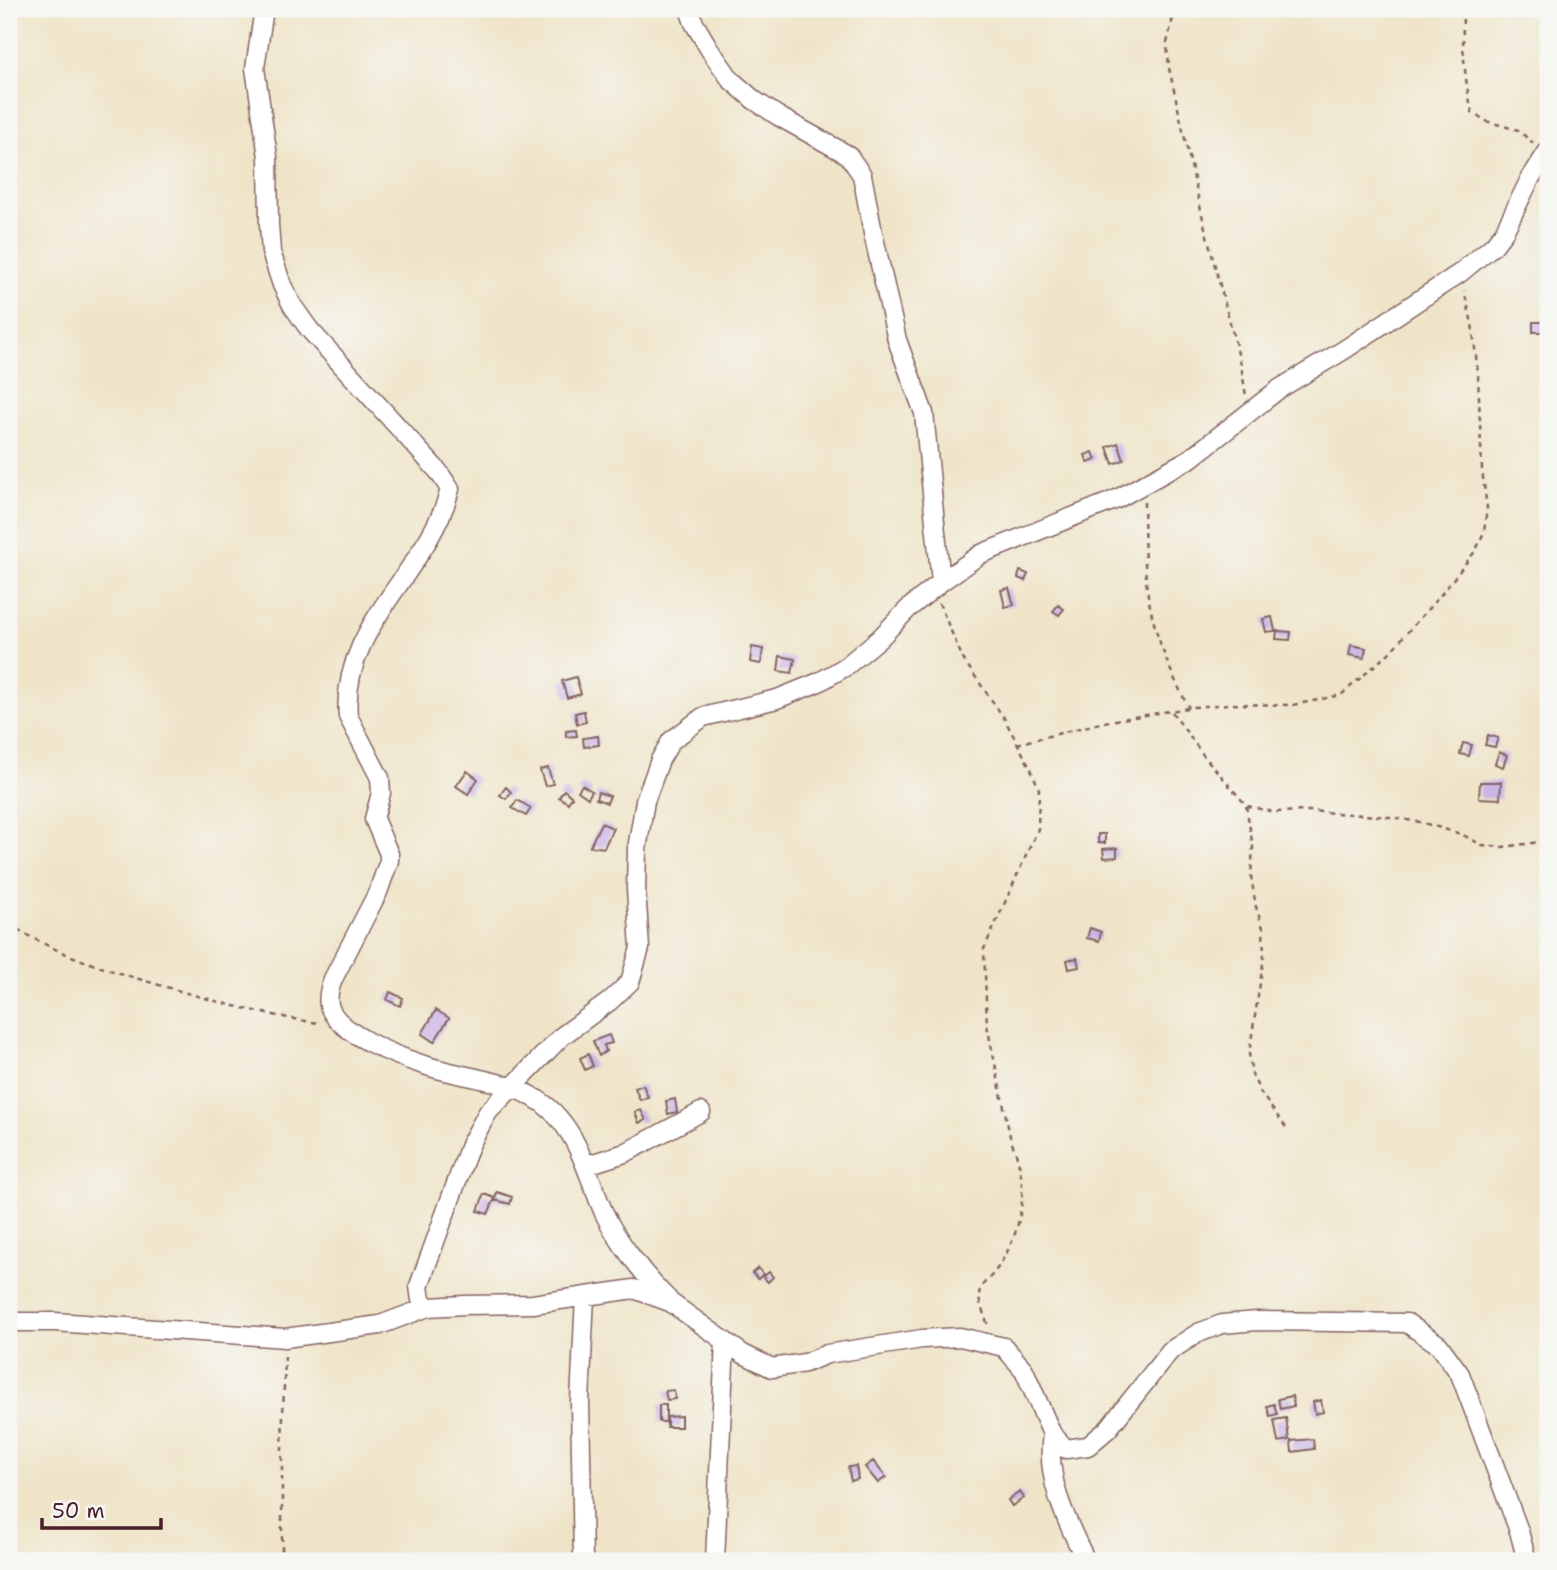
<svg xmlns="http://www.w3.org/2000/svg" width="1557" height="1570" font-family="'Shantell Sans',sans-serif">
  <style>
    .building { fill: #cab5e7 }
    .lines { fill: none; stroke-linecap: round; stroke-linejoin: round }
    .street-casing { stroke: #846462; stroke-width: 21 }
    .path { stroke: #846462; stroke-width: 2.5; stroke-dasharray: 5 5; stroke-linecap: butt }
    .street { stroke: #fff; stroke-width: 18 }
  </style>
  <rect width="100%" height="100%" fill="#f6f6f2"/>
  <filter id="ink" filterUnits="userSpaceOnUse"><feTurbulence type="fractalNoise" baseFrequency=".0143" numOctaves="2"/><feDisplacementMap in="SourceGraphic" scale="14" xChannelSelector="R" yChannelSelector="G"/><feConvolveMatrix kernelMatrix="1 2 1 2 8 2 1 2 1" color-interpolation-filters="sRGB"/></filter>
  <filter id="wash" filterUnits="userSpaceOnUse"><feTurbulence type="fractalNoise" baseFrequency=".00686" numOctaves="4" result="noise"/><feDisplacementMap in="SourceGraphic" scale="28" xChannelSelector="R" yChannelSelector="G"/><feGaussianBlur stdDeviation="1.57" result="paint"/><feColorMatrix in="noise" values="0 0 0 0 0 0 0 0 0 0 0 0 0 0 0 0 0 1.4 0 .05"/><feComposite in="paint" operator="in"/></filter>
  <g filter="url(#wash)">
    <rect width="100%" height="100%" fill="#efe4c8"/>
    <g id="blocks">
      <!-- building -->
      <path class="building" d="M1533 322H1545V332H1533Z
        M1118 443 1124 460 1113 464 1107 447Z
        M1093 452 1096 460 1088 463 1085 455Z
        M1020 571 1028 574 1025 581 1018 578Z
        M1009 588 1014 605 1005 607 1001 590Z
        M1058 605 1064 609 1059 615 1053 611Z
        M1272 617 1275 631 1266 632 1263 619Z
        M1277 631 1291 632 1290 640 1276 639Z
        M1351 645 1366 648 1364 658 1349 655Z
        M752 647 763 649 761 664 750 662Z
        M780 656 795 659 792 673 778 671Z
        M576 677 581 694 567 698 562 681Z
        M584 711 586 722 577 724 575 713Z
        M576 730 577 736 566 737V731Z
        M1488 735 1498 738 1495 747 1485 745Z
        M598 736 599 745 584 747 583 738Z
        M1463 743 1472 745 1469 756 1460 754Z
        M1499 752 1507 755 1503 767 1495 764Z
        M548 768 553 784 545 786 540 770Z
        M467 771 478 779 468 794 456 786Z
        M1480 782H1501L1500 799 1479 798Z
        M582 785 592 791 588 798 578 791Z
        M506 787 511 792 506 799 500 795Z
        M564 790 572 797 568 803 559 797Z
        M598 792 610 796 607 803 596 799Z
        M517 800 531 808 526 816 512 808Z
        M601 823 613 828 604 848 590 846Z
        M1098 834H1105V843H1098Z
        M1117 848V857L1104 858 1103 849Z
        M1090 928 1101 932 1099 941 1087 938Z
        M1077 958 1079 967 1069 969 1067 960Z
        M390 992 403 998 400 1006 387 1000Z
        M436 1010 449 1018 434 1042 422 1034Z
        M609 1035 612 1043 604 1045 606 1051 599 1056 593 1041Z
        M588 1054 593 1066 585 1070 580 1058Z
        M643 1085 648 1097 640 1100 635 1088Z
        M675 1099 677 1112 668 1114 666 1101Z
        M641 1110 646 1120 639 1123 635 1112Z
        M497 1192 512 1197 510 1204 495 1200Z
        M484 1194 495 1198 488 1214 478 1211Z
        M758 1268 763 1274 758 1279 752 1273Z
        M769 1272 773 1277 768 1282 763 1277Z
        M674 1390 675 1399 667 1400 665 1391Z
        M1292 1396 1294 1406 1280 1409 1278 1399Z
        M1321 1400 1323 1412 1315 1414 1313 1402Z
        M1274 1404 1277 1414 1270 1416 1267 1406Z
        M659 1405H666V1422H659Z
        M681 1416V1427H667V1417Z
        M1286 1418 1289 1440 1278 1442 1274 1420Z
        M1313 1439 1314 1449 1292 1452 1291 1441Z
        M873 1461 886 1477 878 1483 865 1467Z
        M856 1466 858 1479 851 1481 848 1467Z
        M1020 1492 1024 1498 1012 1506 1008 1500Z"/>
    </g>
  </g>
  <g filter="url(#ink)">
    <use href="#blocks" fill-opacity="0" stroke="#846462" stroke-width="2"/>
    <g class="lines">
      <!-- street casing -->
      <g class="street-casing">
        <path id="street" d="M264 9 255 68 268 157 269 224 271 252 282 285 292 305 309 329 438 471 450 489C429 571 340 626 348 716L380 778 381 793 374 819 389 854V861L378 892 333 979C330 987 327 996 329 1005 335 1032 396 1056 421 1064 458 1077 498 1078 533 1097 577 1121 586 1173 604 1213 617 1241 646 1278 668 1299
          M689 9 694 23 710 50 731 80 754 100 778 116 848 155 862 175 873 233 897 340 924 413 941 582
          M587 1165 625 1153 701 1112
          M428 1307 421 1300 419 1286 470 1145 488 1112 562 1036 610 1001 630 982 640 948 636 889 637 849 645 801 660 760 671 741 703 717 777 699 819 682 845 667 879 639 909 608 941 582 981 554 1117 499 1191 458 1279 389 1344 350 1460 273 1494 245 1504 232 1530 179 1548 151
          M9 1322H55L285 1338 380 1325 428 1307 465 1305 533 1304 634 1289 670 1302 743 1354 772 1368 805 1363 827 1354 922 1339 960 1337 1004 1347 1024 1370 1052 1434 1066 1449 1088 1446 1108 1429 1170 1351 1198 1333 1222 1324 1257 1321 1407 1323 1439 1345 1460 1374 1519 1531 1527 1561
          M1052 1434C1045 1480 1067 1521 1086 1561
          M583 1561 580 1402 585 1296
          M715 1561 725 1341"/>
      </g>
      <!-- path -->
      <path class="path" d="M1175 9 1167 43 1169 68 1205 228 1241 365 1246 396
        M1463 9C1462 43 1464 78 1472 112L1486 121 1518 130 1533 143
        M1144 502C1145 535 1143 569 1149 601 1156 639 1171 674 1189 708
        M939 603 963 659 1004 718 1031 769 1039 789 1038 829 984 949 987 1025 1011 1141C1031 1185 1023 1232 996 1270 990 1279 978 1285 979 1297 980 1306 986 1319 989 1328
        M1172 712 1204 756 1246 805 1253 847 1251 876 1256 907 1263 928 1264 958 1249 1054 1252 1074 1260 1092 1287 1129
        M1017 744 1104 722 1194 707 1228 704 1293 705 1341 695 1389 653 1444 591 1476 550 1484 532 1487 508 1482 470 1478 374 1472 323 1464 291
        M1247 806 1274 812 1309 811 1390 817 1420 822 1461 834 1482 845 1503 847 1533 843 1548 838
        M9 924C60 957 115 972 173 989 221 1003 270 1016 319 1023
        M282 1561V1446L285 1355"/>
      <!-- street -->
      <use href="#street" class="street"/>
    </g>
  </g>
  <!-- margin -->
  <rect width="1557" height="1570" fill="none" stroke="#f6f6f2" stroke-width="35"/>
  <!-- scale -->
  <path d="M42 1518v10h119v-10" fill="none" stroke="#4a1f2b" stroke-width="3.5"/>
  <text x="52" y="1518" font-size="21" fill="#4a1f2b" stroke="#f6f6f2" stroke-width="5" paint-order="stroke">50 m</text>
</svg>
